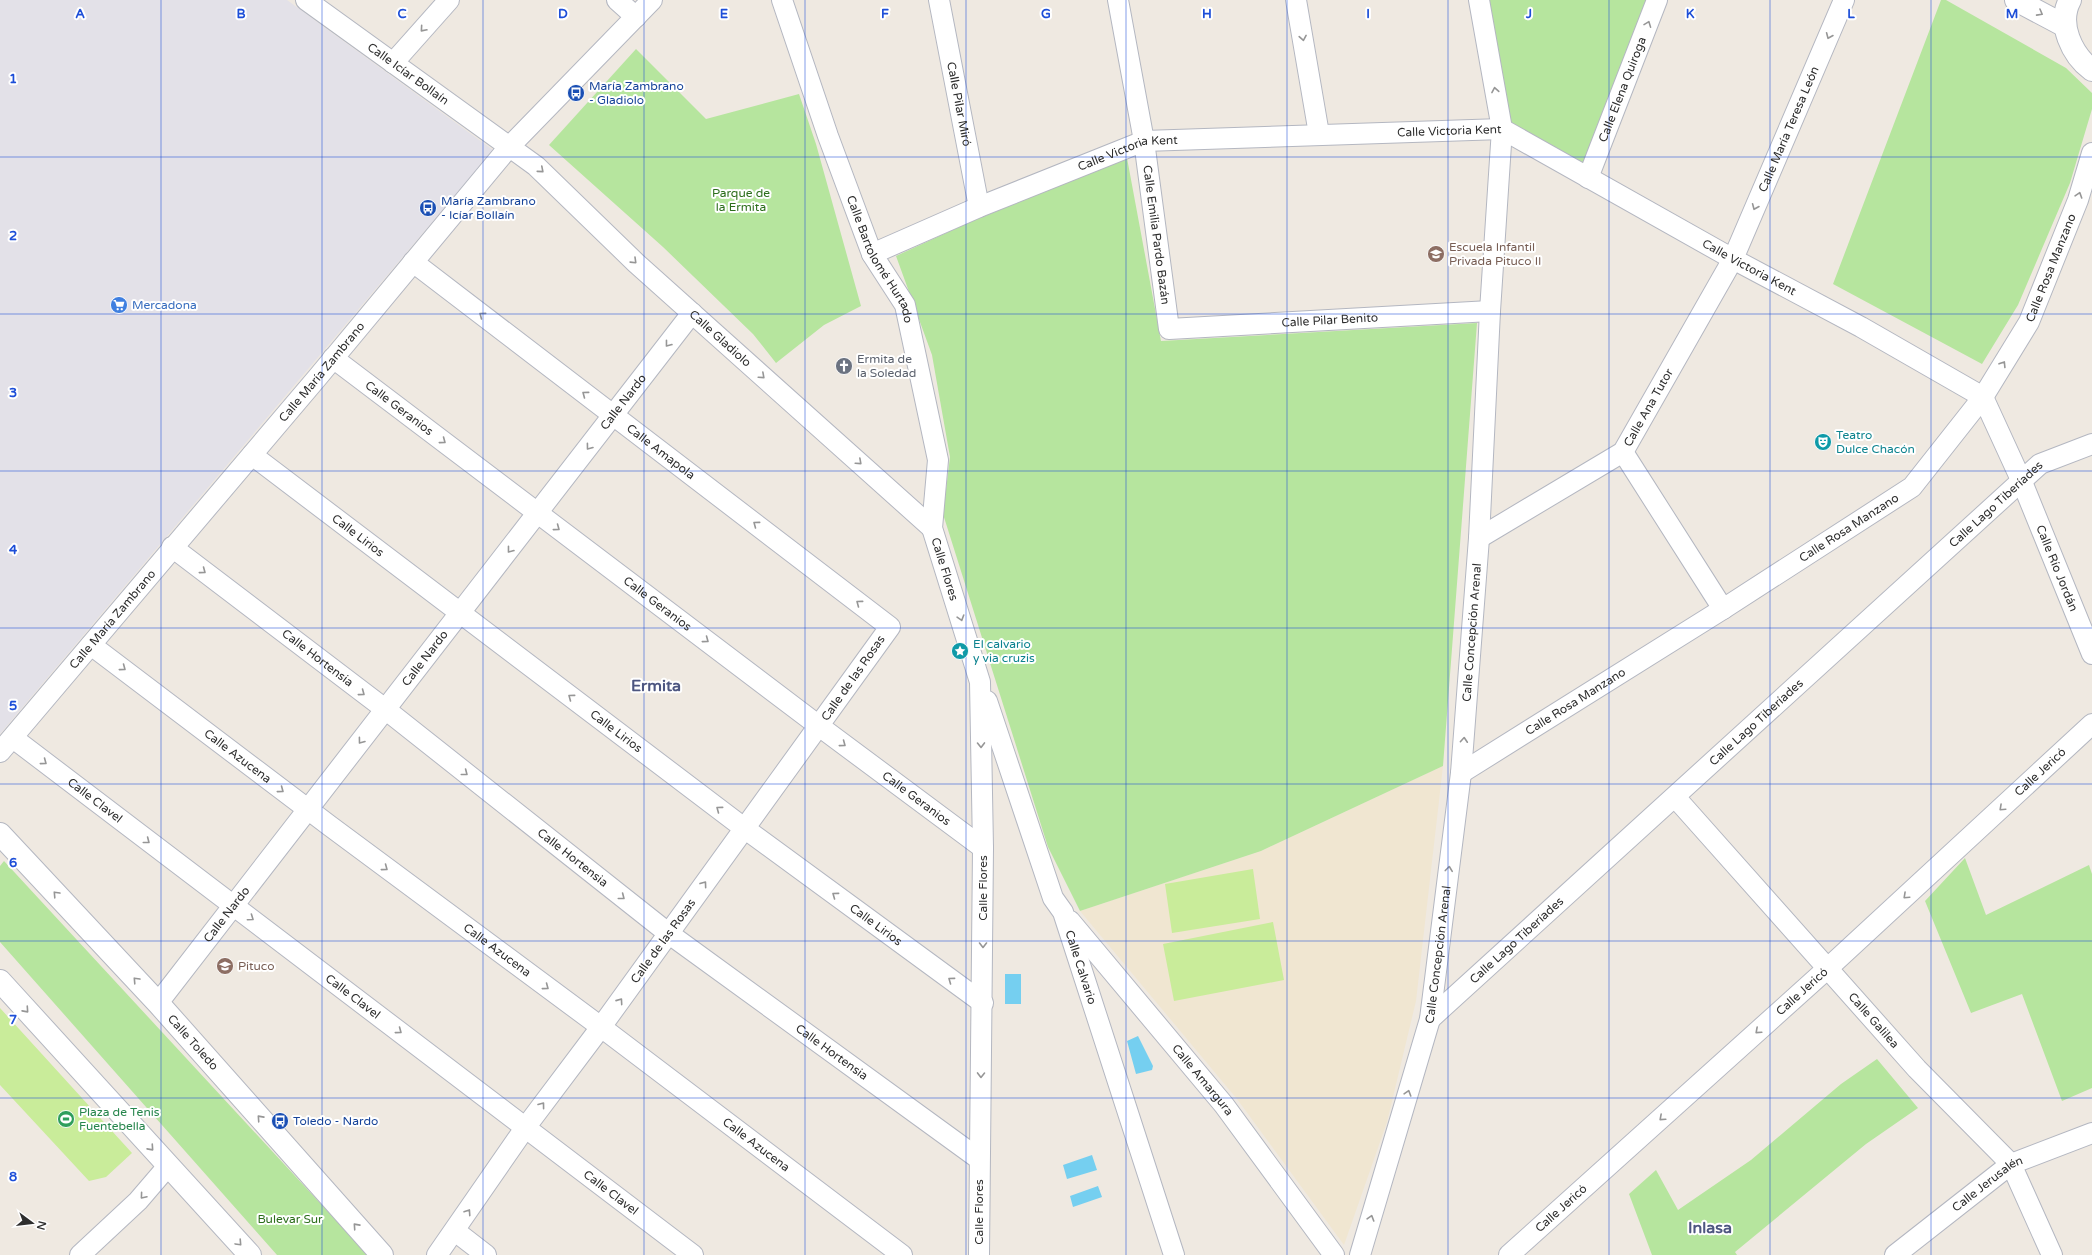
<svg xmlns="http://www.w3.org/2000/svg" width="2092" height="1255" font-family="'Varela Round',sans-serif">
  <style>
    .industrial { fill: #e3e1e8 }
    .education { fill: #f0e6d1 }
    .green { fill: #b6e59e }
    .pitch { fill: #c9ec9a }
    .water { fill: #75cff0 }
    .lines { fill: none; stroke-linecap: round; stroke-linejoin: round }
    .street-casing { stroke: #b4b7c1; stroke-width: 22 }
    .secondary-casing { stroke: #b4b7c1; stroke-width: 24 }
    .street { stroke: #fff; stroke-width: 20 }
    .secondary { stroke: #fff; stroke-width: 22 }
    .oneway { stroke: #969696 }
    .grid { fill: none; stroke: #1d4ed8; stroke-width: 1; stroke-opacity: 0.55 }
    .labels { text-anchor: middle; stroke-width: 4; stroke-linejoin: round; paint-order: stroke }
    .street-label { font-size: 12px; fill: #2e2e2e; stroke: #fff }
    .transit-label { font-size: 12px; fill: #164399; stroke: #fff; text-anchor: start }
    .park-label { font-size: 12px; fill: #2c6e1b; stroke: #fff }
    .education-label { font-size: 12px; fill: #785e54; stroke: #fff; text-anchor: start }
    .shop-label { font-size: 12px; fill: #366cbe; stroke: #fff; text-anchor: start }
    .worship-label { font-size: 12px; fill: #5b616d; stroke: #fff; text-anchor: start }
    .culture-label { font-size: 12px; fill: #0d838f; stroke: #fff; text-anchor: start }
    .leisure-label { font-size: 12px; fill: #27864d; stroke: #fff; text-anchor: start }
    .district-label { font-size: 16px; font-weight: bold; fill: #4d5680; stroke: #fff }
    .grid-label { font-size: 13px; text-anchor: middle; font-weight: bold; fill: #1d4ed8; stroke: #fff; stroke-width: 4; stroke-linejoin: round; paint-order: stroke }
  </style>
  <rect width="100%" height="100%" fill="#efe9e1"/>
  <!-- industrial -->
  <path class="industrial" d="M0 0H287L493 150 0 734Z"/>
  <!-- education -->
  <path class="education" d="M1443 766 1416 1001 1387 1122 1344 1245 1237 1099 1080 911 1261 851Z"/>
  <!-- green -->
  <path class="green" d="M1489 0H1649L1584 170 1510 124Z
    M1941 0H1946L2066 68 2092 93V109L2070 183 2018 305 1982 364 1833 284Z
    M636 49 706 119 799 94 816 144 861 306 824 325 776 363 753 334 663 247 549 145Z
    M1127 158 1161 341 1477 323 1443 766 1261 851 1080 911 1048 847 943 514 950 457 932 355 896 256 970 222Z
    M1965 858 1986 915 2089 865 2092 874V1088L2062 1101 2022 994 1971 1013 1925 901Z
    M4 861 368 1255H277L0 942V866Z
    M1877 1059 1918 1108 1866 1144 1735 1252 1737 1255H1652L1629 1194 1656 1170 1678 1210 1751 1160 1841 1084Z"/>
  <!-- pitch -->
  <path class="pitch" d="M1253 869 1260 919 1172 933 1165 884Z
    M1273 922 1284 980 1174 1001 1163 944Z
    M0 1008 132 1153 106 1177 89 1181 0 1085Z"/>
  <!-- water -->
  <path class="water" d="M1005 974H1021V1004H1005Z
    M1138 1036 1153 1066 1152 1070 1136 1074 1127 1041Z
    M1092 1155 1097 1170 1067 1179 1063 1165Z
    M1098 1186 1102 1197 1073 1207 1070 1196Z"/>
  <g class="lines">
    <!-- street casing -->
    <g class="street-casing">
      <g id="street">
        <path id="s1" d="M306 0 536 166 636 263 932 528"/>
        <path d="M617 0 636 17"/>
        <path id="s2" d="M782 0 828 136 872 254 905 305 938 460 932 528 980 682 983 848 979 1255"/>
        <path id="s3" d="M939 0 979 207"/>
        <path id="s4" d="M1118 0 1144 141 1169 329 1490 311"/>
        <path d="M1296 0 1319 134"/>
        <path d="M393 63 449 0"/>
        <path id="s5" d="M1588 178 1657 0"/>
        <path id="s6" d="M872 254 979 207 1144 141 1502 129 1733 259 1861 327 1983 397 2022 482 2092 654"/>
        <path id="s7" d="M413 262 890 627 601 1027 525 1128 437 1255"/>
        <path id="s8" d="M333 358 819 726 983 848"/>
        <path d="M1623 452 1723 609"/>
        <path id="s9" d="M252 455 744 828 983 1003"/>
        <path id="s10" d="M1479 538 1623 452 1733 259 1844 0"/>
        <path id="s11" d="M172 547 385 709 668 933 979 1159"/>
        <path id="s12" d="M91 645 330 826 601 1027 902 1255"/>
        <path id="s13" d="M987 701 1053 898 1063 912 1174 1255"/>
        <path id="s14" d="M13 738 693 1255"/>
        <path id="s15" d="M0 752 317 378 509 147 652 0"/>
        <path id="s16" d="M1461 773 1723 609 1912 487 1983 397 2029 322 2078 200 2092 153"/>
        <path id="s17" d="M1675 797 1917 1069 2011 1164 2052 1255"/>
        <path id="s18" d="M1070 921 1224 1105 1334 1255"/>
        <path id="s19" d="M158 1003 692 313"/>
        <path id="s20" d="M1430 1019 2040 464 2092 444"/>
        <path d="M455 1231 486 1255"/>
        <path d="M80 1255 138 1201 168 1166"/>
        <path id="s21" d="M1360 1255 1430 1019 1461 773 1479 538 1490 311 1502 129 1479 0"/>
        <path id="s22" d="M1509 1255 1828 968 2092 724"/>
        <path id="s23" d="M1895 1255 2011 1164 2092 1133"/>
      </g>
    </g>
    <!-- secondary casing -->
    <g class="secondary-casing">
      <g id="secondary">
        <path d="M2016 0 2065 26"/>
        <path d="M2070 0C2057 24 2072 55 2092 70"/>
        <path id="s24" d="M0 834 158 1003 382 1255"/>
        <path d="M0 981 250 1255"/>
      </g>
    </g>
    <!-- street -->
    <use href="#street" class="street"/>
    <!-- secondary -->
    <use href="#secondary" class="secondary"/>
  </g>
  <!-- one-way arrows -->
  <defs><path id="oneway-chevron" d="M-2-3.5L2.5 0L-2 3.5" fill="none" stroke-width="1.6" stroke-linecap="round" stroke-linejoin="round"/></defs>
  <g class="oneway">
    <use href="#oneway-chevron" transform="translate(2040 13) rotate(29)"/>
    <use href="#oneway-chevron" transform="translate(1648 24) rotate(-69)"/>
    <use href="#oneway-chevron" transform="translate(423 29) rotate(131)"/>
    <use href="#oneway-chevron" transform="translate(1829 36) rotate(113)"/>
    <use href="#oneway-chevron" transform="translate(1303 38) rotate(80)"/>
    <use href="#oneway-chevron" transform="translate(1495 90) rotate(-100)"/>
    <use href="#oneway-chevron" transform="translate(541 170) rotate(41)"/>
    <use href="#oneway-chevron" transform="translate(2079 195) rotate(-72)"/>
    <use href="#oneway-chevron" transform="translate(1755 207) rotate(113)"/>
    <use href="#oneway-chevron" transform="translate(634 261) rotate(44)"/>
    <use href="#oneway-chevron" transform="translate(482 315) rotate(-143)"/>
    <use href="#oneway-chevron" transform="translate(668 344) rotate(128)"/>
    <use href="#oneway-chevron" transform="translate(2003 364) rotate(-58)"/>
    <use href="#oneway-chevron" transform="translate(762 376) rotate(42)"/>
    <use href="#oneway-chevron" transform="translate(585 394) rotate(-143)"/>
    <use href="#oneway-chevron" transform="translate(443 441) rotate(37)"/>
    <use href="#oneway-chevron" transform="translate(589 447) rotate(127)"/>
    <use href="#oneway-chevron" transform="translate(859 462) rotate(42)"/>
    <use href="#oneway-chevron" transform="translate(756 524) rotate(-143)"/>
    <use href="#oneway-chevron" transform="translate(557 528) rotate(37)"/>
    <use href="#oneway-chevron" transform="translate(510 550) rotate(128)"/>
    <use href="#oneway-chevron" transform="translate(203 571) rotate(37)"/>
    <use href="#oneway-chevron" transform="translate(859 603) rotate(-143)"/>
    <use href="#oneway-chevron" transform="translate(961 618) rotate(73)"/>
    <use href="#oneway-chevron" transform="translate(706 640) rotate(37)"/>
    <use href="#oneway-chevron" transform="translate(123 668) rotate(37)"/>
    <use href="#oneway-chevron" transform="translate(362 693) rotate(37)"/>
    <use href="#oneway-chevron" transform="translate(571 697) rotate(-143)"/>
    <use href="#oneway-chevron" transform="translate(1464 740) rotate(-86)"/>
    <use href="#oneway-chevron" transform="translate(361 741) rotate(127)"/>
    <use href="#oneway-chevron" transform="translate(843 744) rotate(37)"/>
    <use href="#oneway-chevron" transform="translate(981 745) rotate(89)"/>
    <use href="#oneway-chevron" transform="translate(44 762) rotate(37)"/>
    <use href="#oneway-chevron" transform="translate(465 773) rotate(38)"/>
    <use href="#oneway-chevron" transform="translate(281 790) rotate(37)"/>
    <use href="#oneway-chevron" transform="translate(2002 808) rotate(137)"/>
    <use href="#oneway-chevron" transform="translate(719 809) rotate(-143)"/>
    <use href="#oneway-chevron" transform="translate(147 841) rotate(38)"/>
    <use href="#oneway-chevron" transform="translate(385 868) rotate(37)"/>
    <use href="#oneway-chevron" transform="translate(1449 869) rotate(-83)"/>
    <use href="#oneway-chevron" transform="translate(704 884) rotate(-54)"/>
    <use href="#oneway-chevron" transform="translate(56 894) rotate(-133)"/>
    <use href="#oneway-chevron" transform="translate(835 895) rotate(-144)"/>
    <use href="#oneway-chevron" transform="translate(1906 896) rotate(137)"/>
    <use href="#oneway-chevron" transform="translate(622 897) rotate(38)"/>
    <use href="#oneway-chevron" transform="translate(251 918) rotate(35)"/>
    <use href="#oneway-chevron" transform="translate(983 945) rotate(90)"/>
    <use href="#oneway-chevron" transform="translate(136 980) rotate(-133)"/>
    <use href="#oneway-chevron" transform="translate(951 980) rotate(-144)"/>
    <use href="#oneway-chevron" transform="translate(546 987) rotate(37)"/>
    <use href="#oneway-chevron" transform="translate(620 1001) rotate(-55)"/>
    <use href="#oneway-chevron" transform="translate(26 1010) rotate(48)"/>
    <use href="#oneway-chevron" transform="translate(399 1031) rotate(37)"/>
    <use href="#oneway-chevron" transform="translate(1758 1031) rotate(138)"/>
    <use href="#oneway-chevron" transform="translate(981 1075) rotate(91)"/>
    <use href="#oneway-chevron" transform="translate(1408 1093) rotate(-73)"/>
    <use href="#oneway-chevron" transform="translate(542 1105) rotate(-53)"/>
    <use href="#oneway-chevron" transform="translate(260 1118) rotate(-132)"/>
    <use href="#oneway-chevron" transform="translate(1662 1118) rotate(138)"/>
    <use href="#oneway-chevron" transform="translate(151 1148) rotate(48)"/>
    <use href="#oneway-chevron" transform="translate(143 1196) rotate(130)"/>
    <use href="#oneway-chevron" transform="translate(468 1212) rotate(-56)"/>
    <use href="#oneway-chevron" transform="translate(1371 1218) rotate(-73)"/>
    <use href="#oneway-chevron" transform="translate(356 1226) rotate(-132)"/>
    <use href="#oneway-chevron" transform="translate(239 1243) rotate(47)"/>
  </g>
  <!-- grid -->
  <path class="grid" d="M161 0V1255M322 0V1255M483 0V1255M644 0V1255M805 0V1255M966 0V1255M1126 0V1255M1287 0V1255M1448 0V1255M1609 0V1255M1770 0V1255M1931 0V1255M0 157H2092M0 314H2092M0 471H2092M0 628H2092M0 784H2092M0 941H2092M0 1098H2092"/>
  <!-- icons -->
  <defs>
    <g id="bus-disc" transform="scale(0.9)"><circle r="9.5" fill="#1a4fb4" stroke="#fff"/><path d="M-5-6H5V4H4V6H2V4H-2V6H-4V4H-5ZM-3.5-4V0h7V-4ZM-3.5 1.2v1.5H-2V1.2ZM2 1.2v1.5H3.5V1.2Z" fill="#fff"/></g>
    <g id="school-disc" transform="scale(0.9)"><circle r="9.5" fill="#8d6e63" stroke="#fff"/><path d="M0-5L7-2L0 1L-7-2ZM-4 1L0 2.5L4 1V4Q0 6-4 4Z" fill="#fff"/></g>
    <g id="supermarket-disc" transform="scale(0.9)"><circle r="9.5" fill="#3f7fe0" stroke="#fff"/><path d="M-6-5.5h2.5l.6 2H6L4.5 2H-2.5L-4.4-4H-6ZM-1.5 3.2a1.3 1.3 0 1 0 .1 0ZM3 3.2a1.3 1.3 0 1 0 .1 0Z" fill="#fff"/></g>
    <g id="church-disc" transform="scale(0.9)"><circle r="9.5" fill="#6b7280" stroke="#fff"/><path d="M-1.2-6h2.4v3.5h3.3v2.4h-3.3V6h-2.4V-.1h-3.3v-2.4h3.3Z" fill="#fff"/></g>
    <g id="theatre-disc" transform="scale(0.9)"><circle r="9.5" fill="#0f9aa8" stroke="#fff"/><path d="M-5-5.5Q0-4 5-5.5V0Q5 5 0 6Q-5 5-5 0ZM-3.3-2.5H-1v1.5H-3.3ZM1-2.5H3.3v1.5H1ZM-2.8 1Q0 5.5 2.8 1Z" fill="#fff"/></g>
    <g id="sight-disc" transform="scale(0.9)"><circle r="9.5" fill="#0f9aa8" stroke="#fff"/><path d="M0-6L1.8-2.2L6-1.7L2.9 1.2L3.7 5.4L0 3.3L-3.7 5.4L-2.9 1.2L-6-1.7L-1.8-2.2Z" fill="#fff"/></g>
    <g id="stadium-disc" transform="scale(0.9)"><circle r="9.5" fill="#2e9e5b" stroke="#fff"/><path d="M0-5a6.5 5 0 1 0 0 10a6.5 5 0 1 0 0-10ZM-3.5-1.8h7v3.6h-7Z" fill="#fff"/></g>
  </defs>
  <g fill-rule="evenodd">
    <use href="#bus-disc" x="576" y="93"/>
    <use href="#bus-disc" x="428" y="208"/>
    <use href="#school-disc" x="1436" y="254"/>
    <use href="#supermarket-disc" x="119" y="305"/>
    <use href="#church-disc" x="844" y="366"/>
    <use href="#theatre-disc" x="1823" y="442"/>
    <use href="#sight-disc" x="960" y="651"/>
    <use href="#school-disc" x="225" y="966"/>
    <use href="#stadium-disc" x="66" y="1119"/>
    <use href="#bus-disc" x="280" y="1121"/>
  </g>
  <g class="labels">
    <!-- street labels -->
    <g class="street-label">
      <text dy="4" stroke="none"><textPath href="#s1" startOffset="126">Calle Icíar Bollaín</textPath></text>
      <text dy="4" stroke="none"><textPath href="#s5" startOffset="95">Calle Elena Quiroga</textPath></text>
      <text dy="4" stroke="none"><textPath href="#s3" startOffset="106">Calle Pilar Miró</textPath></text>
      <text dy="4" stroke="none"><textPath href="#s10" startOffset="531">Calle María Teresa León</textPath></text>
      <text dy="4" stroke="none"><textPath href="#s6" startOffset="600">Calle Victoria Kent</textPath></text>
      <text dy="4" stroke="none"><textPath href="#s6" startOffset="276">Calle Victoria Kent</textPath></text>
      <text dy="4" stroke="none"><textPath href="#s4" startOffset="238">Calle Emilia Pardo Bazán</textPath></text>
      <text dy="4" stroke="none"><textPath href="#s2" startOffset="278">Calle Bartolomé Hurtado</textPath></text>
      <text dy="4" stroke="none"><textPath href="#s6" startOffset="936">Calle Victoria Kent</textPath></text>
      <text dy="4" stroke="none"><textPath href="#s16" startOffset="795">Calle Rosa Manzano</textPath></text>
      <text dy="4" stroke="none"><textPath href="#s4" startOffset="494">Calle Pilar Benito</textPath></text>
      <text dy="4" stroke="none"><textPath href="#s1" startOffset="536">Calle Gladiolo</textPath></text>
      <text dy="4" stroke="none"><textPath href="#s15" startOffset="498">Calle María Zambrano</textPath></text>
      <text dy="4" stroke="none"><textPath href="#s19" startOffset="760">Calle Nardo</textPath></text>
      <text dy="4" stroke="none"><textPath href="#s8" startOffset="83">Calle Geranios</textPath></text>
      <text dy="4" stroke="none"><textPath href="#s10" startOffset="219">Calle Ana Tutor</textPath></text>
      <text dy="4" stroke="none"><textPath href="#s7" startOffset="312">Calle Amapola</textPath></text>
      <text dy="4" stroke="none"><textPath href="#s20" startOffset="765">Calle Lago Tiberíades</textPath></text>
      <text dy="4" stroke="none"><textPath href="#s16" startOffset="459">Calle Rosa Manzano</textPath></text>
      <text dy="4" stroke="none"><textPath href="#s9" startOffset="133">Calle Lirios</textPath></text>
      <text dy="4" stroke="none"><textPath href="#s6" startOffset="1390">Calle Río Jordán</textPath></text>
      <text dy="4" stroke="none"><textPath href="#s2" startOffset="600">Calle Flores</textPath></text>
      <text dy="4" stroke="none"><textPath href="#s8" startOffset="407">Calle Geranios</textPath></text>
      <text dy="4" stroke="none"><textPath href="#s15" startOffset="174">Calle María Zambrano</textPath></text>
      <text dy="4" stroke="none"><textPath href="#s21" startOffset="635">Calle Concepción Arenal</textPath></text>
      <text dy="4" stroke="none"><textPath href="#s11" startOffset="183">Calle Hortensia</textPath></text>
      <text dy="4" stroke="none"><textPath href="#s19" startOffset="436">Calle Nardo</textPath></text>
      <text transform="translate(853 678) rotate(-55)" y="4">Calle de las Rosas</text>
      <text dy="4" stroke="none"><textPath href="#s16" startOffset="135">Calle Rosa Manzano</textPath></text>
      <text dy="4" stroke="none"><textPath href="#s20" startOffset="441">Calle Lago Tiberíades</textPath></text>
      <text dy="4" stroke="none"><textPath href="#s9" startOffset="457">Calle Lirios</textPath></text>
      <text dy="4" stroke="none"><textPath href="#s12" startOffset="184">Calle Azucena</textPath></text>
      <text dy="4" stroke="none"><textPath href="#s22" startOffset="718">Calle Jericó</textPath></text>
      <text dy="4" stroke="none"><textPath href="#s8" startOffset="731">Calle Geranios</textPath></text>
      <text dy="4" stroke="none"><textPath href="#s14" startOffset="103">Calle Clavel</textPath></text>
      <text dy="4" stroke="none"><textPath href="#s11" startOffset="507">Calle Hortensia</textPath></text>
      <text transform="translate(983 888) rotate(-90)" y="4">Calle Flores</text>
      <text dy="4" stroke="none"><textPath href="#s19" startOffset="112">Calle Nardo</textPath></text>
      <text dy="4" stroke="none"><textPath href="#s9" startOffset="781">Calle Lirios</textPath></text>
      <text transform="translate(663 941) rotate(-54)" y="4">Calle de las Rosas</text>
      <text dy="4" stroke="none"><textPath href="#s20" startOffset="117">Calle Lago Tiberíades</textPath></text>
      <text dy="4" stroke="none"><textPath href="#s12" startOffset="508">Calle Azucena</textPath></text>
      <text dy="4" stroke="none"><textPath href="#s21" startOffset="311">Calle Concepción Arenal</textPath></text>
      <text dy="4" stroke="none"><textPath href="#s13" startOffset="283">Calle Calvario</textPath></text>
      <text dy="4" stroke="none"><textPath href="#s22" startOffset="394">Calle Jericó</textPath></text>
      <text dy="4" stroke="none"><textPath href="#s14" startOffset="427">Calle Clavel</textPath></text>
      <text dy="4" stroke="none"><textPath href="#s17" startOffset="299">Calle Galilea</textPath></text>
      <text dy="4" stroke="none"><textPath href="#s24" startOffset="284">Calle Toledo</textPath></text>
      <text dy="4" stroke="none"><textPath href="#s11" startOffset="831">Calle Hortensia</textPath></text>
      <text dy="4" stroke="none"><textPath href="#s18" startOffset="207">Calle Amargura</textPath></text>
      <text dy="4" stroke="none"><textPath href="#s12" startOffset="832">Calle Azucena</textPath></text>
      <text dy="4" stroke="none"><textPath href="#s23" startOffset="117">Calle Jerusalén</textPath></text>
      <text dy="4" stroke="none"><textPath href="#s14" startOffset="751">Calle Clavel</textPath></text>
      <text dy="4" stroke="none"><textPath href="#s22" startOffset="70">Calle Jericó</textPath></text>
      <text transform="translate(979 1212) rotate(-90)" y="4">Calle Flores</text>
    </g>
    <!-- transit labels -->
    <g class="transit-label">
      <text x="589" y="90">María Zambrano<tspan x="589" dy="14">- Gladiolo</tspan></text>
      <text x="441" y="205">María Zambrano<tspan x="441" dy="14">- Icíar Bollaín</tspan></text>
      <text x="293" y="1125">Toledo - Nardo</text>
    </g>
    <!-- park labels -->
    <g class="park-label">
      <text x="741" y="197">Parque de<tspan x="741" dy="14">la Ermita</tspan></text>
      <text x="290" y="1223">Bulevar Sur</text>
    </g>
    <!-- education labels -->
    <g class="education-label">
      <text x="1449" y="251">Escuela Infantil<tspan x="1449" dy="14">Privada Pituco II</tspan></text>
      <text x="238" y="970">Pituco</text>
    </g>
    <!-- shop labels -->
    <g class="shop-label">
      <text x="132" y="309">Mercadona</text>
    </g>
    <!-- worship labels -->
    <g class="worship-label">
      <text x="857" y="363">Ermita de<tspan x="857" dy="14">la Soledad</tspan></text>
    </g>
    <!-- culture labels -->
    <g class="culture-label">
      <text x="1836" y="439">Teatro<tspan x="1836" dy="14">Dulce Chacón</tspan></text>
      <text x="973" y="648">El calvario<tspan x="973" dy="14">y via cruzis</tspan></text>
    </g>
    <!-- leisure labels -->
    <g class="leisure-label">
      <text x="79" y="1116">Plaza de Tenis<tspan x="79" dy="14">Fuentebella</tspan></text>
    </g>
    <!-- district labels -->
    <g class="district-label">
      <text x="656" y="691">Ermita</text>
      <text x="1710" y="1233">Inlasa</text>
    </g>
  </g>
  <g class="grid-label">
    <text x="80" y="18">A</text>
    <text x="241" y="18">B</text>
    <text x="402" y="18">C</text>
    <text x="563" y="18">D</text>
    <text x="724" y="18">E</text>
    <text x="885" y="18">F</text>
    <text x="1046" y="18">G</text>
    <text x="1207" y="18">H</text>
    <text x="1368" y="18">I</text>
    <text x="1529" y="18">J</text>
    <text x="1690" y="18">K</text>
    <text x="1851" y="18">L</text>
    <text x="2012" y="18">M</text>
    <text x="13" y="83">1</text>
    <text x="13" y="240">2</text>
    <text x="13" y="397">3</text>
    <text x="13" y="554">4</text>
    <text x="13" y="710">5</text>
    <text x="13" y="867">6</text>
    <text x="13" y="1024">7</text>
    <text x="13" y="1181">8</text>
  </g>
  <!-- north arrow -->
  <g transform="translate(32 1223) rotate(105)" stroke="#ffffff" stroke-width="3" paint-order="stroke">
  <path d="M0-3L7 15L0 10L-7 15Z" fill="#2e2e2e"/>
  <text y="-6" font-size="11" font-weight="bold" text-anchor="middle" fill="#2e2e2e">N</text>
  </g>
</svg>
